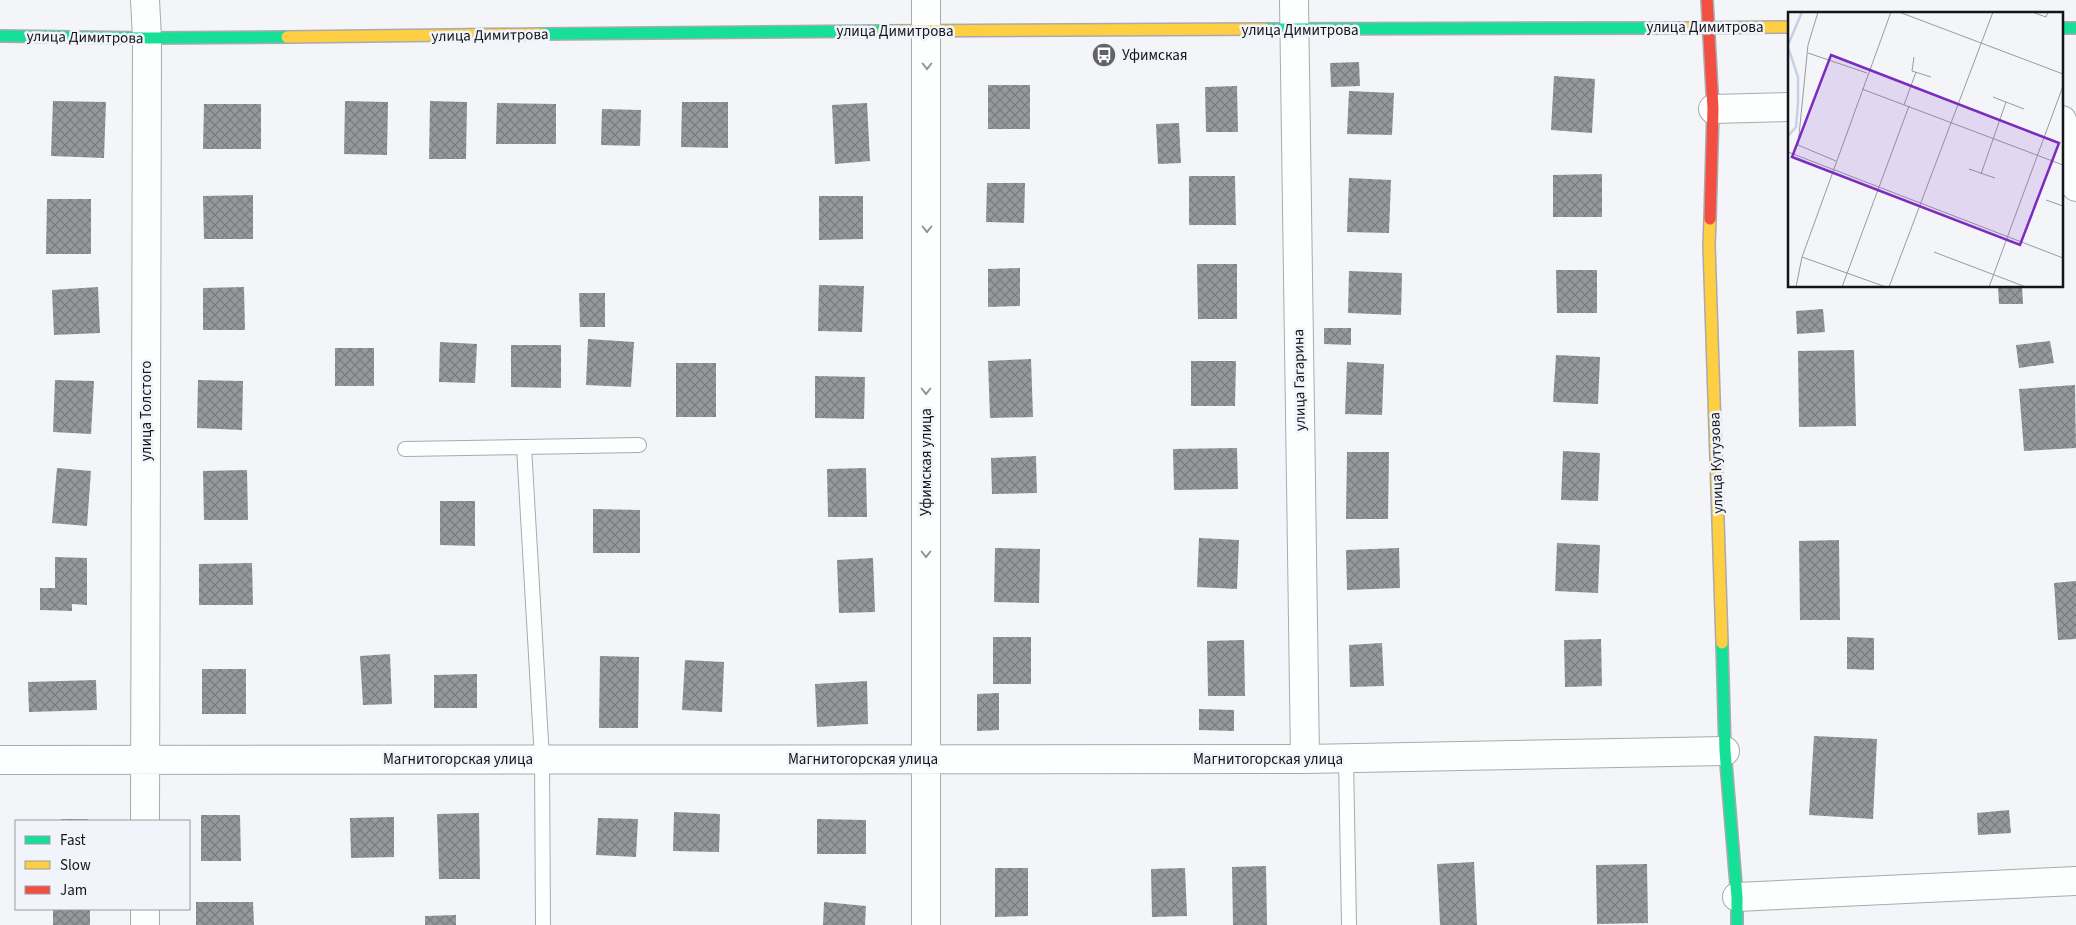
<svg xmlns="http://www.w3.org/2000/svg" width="2076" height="925" font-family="'Source Sans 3',sans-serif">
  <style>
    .building { fill: url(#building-cross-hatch) }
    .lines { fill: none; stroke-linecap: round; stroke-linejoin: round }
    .lane-casing { stroke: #a9aaad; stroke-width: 16 }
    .street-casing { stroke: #a9aaad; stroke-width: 30 }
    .fast-casing { stroke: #a9aaad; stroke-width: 14 }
    .slow-casing { stroke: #a9aaad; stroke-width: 14 }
    .jam-casing { stroke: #a9aaad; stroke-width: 14 }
    .lane { stroke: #fdfefe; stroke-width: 14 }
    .street { stroke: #fdfefe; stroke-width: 28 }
    .fast { stroke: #16e098; stroke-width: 11 }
    .slow { stroke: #ffcf43; stroke-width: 11 }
    .jam { stroke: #f24e42; stroke-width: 11 }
    .oneway { stroke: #949596 }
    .labels { text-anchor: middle; stroke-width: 5; stroke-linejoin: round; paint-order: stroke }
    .street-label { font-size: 15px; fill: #141517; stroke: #f2f4fb }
    .poi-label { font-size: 15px; fill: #141517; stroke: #f2f4fb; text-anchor: start }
    .inset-river { fill: none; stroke: #c5d1e8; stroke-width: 2.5 }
    .inset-road { fill: none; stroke: #9a9b9f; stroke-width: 1 }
    .view { fill: #7b2cbf; fill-opacity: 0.15; stroke: #7b2cbf; stroke-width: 2.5 }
    .inset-edge { fill: none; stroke: #141517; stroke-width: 2.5 }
  </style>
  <defs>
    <pattern id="building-cross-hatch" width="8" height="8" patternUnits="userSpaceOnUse" patternTransform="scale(1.25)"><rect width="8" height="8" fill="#97989b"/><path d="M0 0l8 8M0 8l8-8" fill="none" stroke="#7a7b7d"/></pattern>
  </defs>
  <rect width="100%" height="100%" fill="#f4f5f9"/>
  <!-- building -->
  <path class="building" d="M1359 62 1360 86 1331 87 1330 63Z
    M1554 76 1595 79 1592 133 1551 130Z
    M988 85H1030V129H988Z
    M1237 86 1238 132H1206L1205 87Z
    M1349 91 1394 93 1392 135 1347 134Z
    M53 101 106 102 104 158 51 156Z
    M345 101 388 102 387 155 344 154Z
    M430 101 467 102 466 159H429Z
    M682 102H728V148L681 147Z
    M497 103 556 104V144H496Z
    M867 103 870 161 835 164 832 105Z
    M204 104H261V149H203Z
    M602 109 641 110 640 146 601 145Z
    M1179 123 1181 163 1158 164 1156 124Z
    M1602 174V217H1553V175Z
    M1189 176H1235L1236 225H1189Z
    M1349 178 1391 180 1389 233 1347 232Z
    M987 183H1025L1024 223 986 222Z
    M253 195V239H204L203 196Z
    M819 196H863V239L819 240Z
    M47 199H91V254H46Z
    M1197 264H1237V319H1198Z
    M1020 268V306L988 307V269Z
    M1556 270H1597V313H1557Z
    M1349 271 1402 273 1401 315 1348 313Z
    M819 285 864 286 862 332 818 331Z
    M1998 286H2022L2023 304H1999Z
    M98 287 100 333 54 335 52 290Z
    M244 287 245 330H203V288Z
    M579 293H605V327H580Z
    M1823 309 1825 332 1797 334 1796 311Z
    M1324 328H1351V345L1324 344Z
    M588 339 634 342 631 387 586 385Z
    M2050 341 2054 363 2019 368 2016 345Z
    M440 342 477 344 475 383 439 382Z
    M511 345H561V388L511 387Z
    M335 348H374V386H335Z
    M1854 350 1856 426 1799 427 1798 351Z
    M1556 355 1600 357 1598 404 1553 402Z
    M1031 359 1033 417 990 418 988 361Z
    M1191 361H1236L1235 406H1191Z
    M1347 362 1384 364 1382 415 1345 414Z
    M676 363H716V417H676Z
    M815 376 865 377 864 419 815 418Z
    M55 380 94 381 91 434 53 432Z
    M198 380 243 381 242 430 197 428Z
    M2075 385 2076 448 2024 451 2019 389Z
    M1237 448 1238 489 1174 490 1173 449Z
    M1563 451 1600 453 1598 501 1561 500Z
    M1347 452H1389L1388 519H1346Z
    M1036 456 1037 493 992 494 991 458Z
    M57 468 91 471 87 526 52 523Z
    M866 468 867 517H828L827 469Z
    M247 470 248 520H204L203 471Z
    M440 501H475V546L440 545Z
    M593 509 640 510V553H593Z
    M1199 538 1239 540 1237 589 1197 587Z
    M1839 540 1840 620H1800L1799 541Z
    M1557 543 1600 545 1598 593 1555 591Z
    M995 548 1040 549 1039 603 994 602Z
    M1399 548 1400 588 1347 590 1346 550Z
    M55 557 87 558V605L72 604V611L40 610V588H55Z
    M873 558 875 612 839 613 837 560Z
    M252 563 253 605H199V564Z
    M2076 581V639L2058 640 2054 583Z
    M993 637H1031V684H993Z
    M1847 637 1874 638V670L1847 669Z
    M1601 639 1602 686 1565 687 1564 640Z
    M1244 640 1245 696H1208L1207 641Z
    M1382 643 1384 686 1350 687 1349 645Z
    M390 654 392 704 363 705 360 656Z
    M600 656 639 657 638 728H599Z
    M685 660 724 662 722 712 682 710Z
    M202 669H246V714H202Z
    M477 674V708H434V675Z
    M96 680 97 710 29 712 28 682Z
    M867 681 868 724 817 727 815 684Z
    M999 693V730L977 731V694Z
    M1199 709 1234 710V731L1199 730Z
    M1814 736 1877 739 1873 819 1809 815Z
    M2009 810 2011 833 1978 835 1977 813Z
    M674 812 720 814 719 852 673 851Z
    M479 813 480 879H439L437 814Z
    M201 815H240L241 861H201Z
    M394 817V857L351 858 350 818Z
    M598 818 638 819 636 857 596 855Z
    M61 819H88V821H61Z
    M817 819 866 820V854H817Z
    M1474 862 1477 925H1440L1437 864Z
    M1647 864 1648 923 1597 924 1596 865Z
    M1266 866 1267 925H1233L1232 867Z
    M995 868H1028V916L995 917Z
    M1185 868 1187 916 1152 917 1151 869Z
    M196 902H253L254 925H196Z
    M824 902 866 906 865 925H823Z
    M53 909H90V925H53Z
    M456 915V925H425V916Z"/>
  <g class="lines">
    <!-- lane casing -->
    <g class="lane-casing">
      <path id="lane" d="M524 447 542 759 543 925
        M405 449 639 445
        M1346 758 1349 925"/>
    </g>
    <!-- street casing -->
    <g class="street-casing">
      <path id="street" d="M1294 0 1305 759
        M1713 109 1790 107
        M2062 120 2070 147 2076 187
        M0 760 1305 759 1725 751
        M145 821 147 38 145 0
        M1737 897 2076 881
        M145 925V909
        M926 925V0"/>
    </g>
    <!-- fast casing -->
    <g class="fast-casing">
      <path id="fast" d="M2062 28H2076
        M1265 29 1679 28
        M541 34 883 31
        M0 36 147 38 287 37
        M1722 643 1725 751 1737 897V925"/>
    </g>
    <!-- slow casing -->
    <g class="slow-casing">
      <path id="slow" d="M1679 28 1790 27
        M883 31 1265 29
        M287 37 541 34
        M1710 219 1709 245 1722 643"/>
    </g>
    <!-- jam casing -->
    <g class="jam-casing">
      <path id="jam" d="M1707 0 1713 109 1710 219"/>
    </g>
    <!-- lane -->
    <use href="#lane" class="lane"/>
    <!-- street -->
    <use href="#street" class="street"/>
    <!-- fast -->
    <use href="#fast" class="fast"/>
    <!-- slow -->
    <use href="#slow" class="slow"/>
    <!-- jam -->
    <use href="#jam" class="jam"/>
  </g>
  <!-- one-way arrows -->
  <defs><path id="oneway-chevron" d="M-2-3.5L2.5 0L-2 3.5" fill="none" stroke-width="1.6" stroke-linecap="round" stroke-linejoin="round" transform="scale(1.25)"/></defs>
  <g class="oneway">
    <use href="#oneway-chevron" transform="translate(927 66) rotate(90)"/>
    <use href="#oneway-chevron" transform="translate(927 229) rotate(90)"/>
    <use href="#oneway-chevron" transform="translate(926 391) rotate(90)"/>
    <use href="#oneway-chevron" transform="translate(926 554) rotate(90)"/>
  </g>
  <!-- icons -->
  <defs>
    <g id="bus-disc" transform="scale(1.25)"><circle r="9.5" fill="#626366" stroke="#f2f4fb"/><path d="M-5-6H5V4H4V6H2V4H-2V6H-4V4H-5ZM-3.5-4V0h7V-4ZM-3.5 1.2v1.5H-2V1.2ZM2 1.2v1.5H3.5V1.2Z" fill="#fff"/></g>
  </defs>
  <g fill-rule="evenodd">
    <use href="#bus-disc" x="1104" y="55"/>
  </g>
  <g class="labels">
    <!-- street labels -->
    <g class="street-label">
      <text x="1705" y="32">улица Димитрова</text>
      <text x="1300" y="35">улица Димитрова</text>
      <text x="895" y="36">улица Димитрова</text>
      <text transform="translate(490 35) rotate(-1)" y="5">улица Димитрова</text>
      <text transform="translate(85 37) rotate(1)" y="5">улица Димитрова</text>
      <text transform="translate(1299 380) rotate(-91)" y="5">улица Гагарина</text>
      <text transform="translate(146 411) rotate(-90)" y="5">улица Толстого</text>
      <text transform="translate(926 462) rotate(-90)" y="5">Уфимская улица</text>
      <text transform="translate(1716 463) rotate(-92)" y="5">улица Кутузова</text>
      <text x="458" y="764">Магнитогорская улица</text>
      <text x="863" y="764">Магнитогорская улица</text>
      <text x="1268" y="764">Магнитогорская улица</text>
    </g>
    <!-- poi labels -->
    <g class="poi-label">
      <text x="1122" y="60">Уфимская</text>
    </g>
  </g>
  <!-- overview -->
  <g transform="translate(1788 12)">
    <rect width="275" height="275" fill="#f4f5f9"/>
    <path class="inset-river" d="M0 33 14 0M0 35 10 65V91L8 115 0 124"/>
    <path class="inset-road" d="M30 0 20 33 10 133 48 149M111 0 275 62M244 0 258 5 260 0M20 41 79 61M126 45 124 59 143 65M74 77 275 153M205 85 236 97M116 93 128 60M0 140 275 246M181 157 207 166M193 162 218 90M258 188 275 194M146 240 238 275M14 245 98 275M8 275 14 245 103 0M54 275 121 94M101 275 205 0M201 275 275 74"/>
    <path class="view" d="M43 43 271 131 232 233 4 145Z"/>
    <rect width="275" height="275" class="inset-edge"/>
  </g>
  <!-- legend -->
  <rect x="15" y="820" width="175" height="90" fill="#f2f4fb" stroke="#999ba0"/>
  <rect x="25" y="836" width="25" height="8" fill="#16e098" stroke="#999ba0"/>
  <text x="60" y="845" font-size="15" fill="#141517">Fast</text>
  <rect x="25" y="861" width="25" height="8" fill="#ffcf43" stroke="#999ba0"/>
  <text x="60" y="870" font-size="15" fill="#141517">Slow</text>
  <rect x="25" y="886" width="25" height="8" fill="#f24e42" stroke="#999ba0"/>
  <text x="60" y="895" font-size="15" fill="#141517">Jam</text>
</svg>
